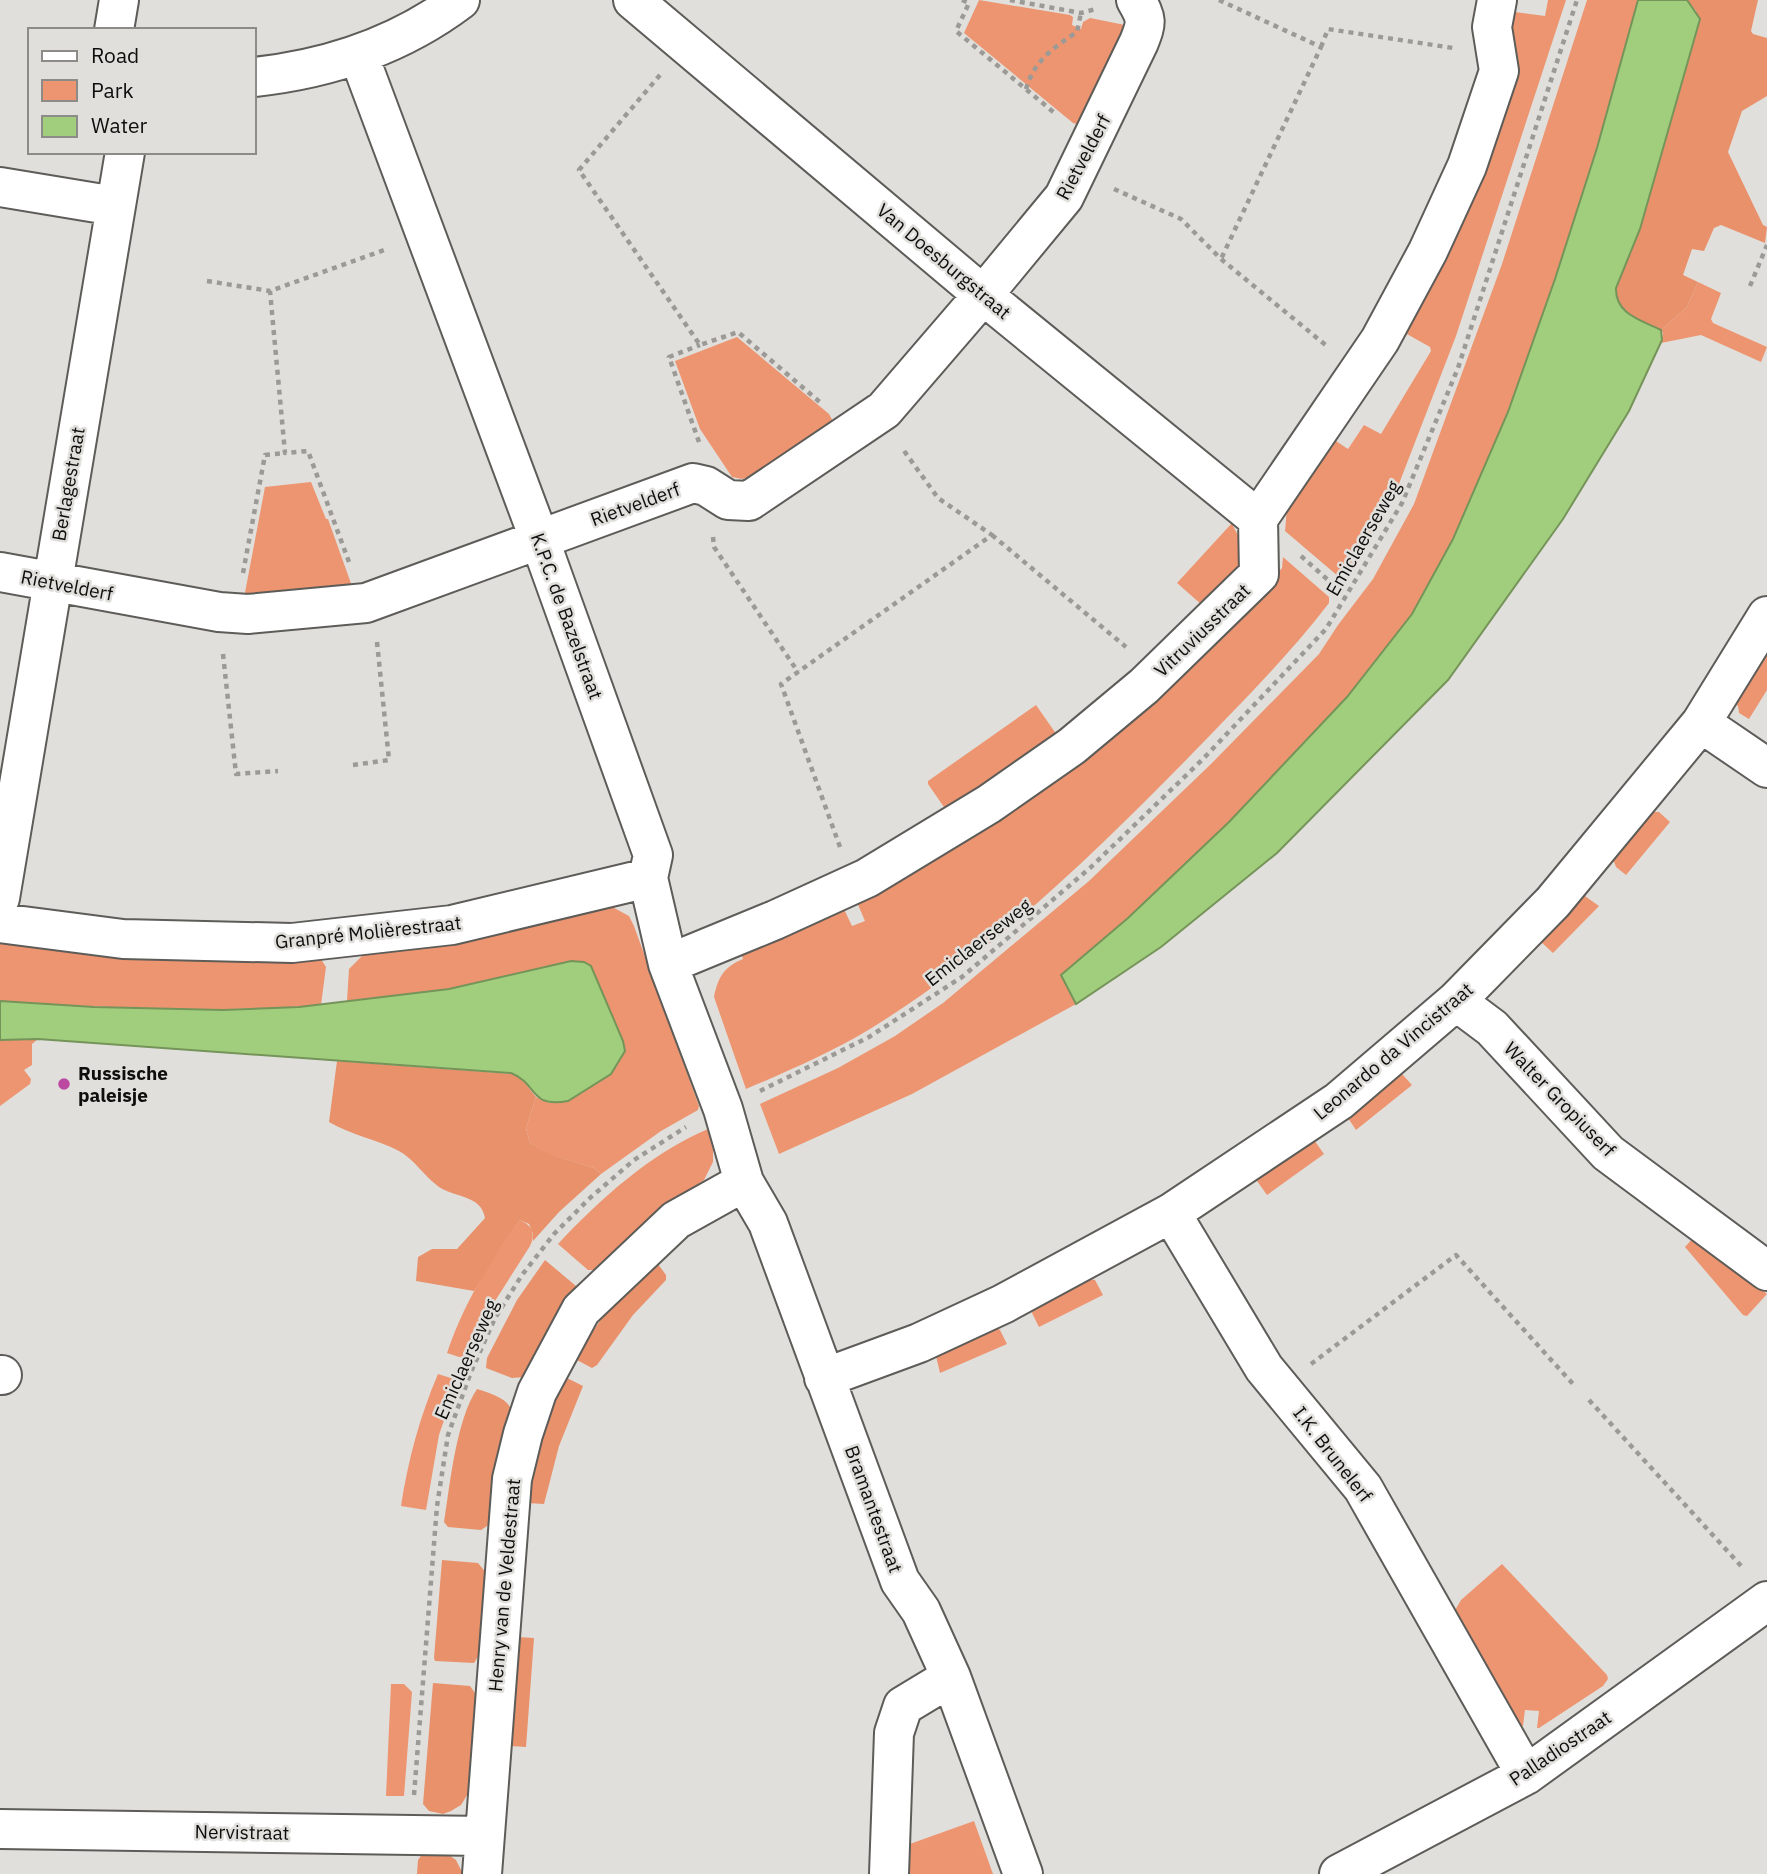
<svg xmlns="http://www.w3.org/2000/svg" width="1767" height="1874" font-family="'IBM Plex Sans',sans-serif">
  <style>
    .green { fill: #ed9570 }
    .forest { fill: #e8916b }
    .water { fill: #a1ce7c; stroke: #75945a; stroke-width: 2 }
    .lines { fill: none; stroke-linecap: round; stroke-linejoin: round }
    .minor-casing { stroke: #5d5c58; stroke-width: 42 }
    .path { stroke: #9b9a96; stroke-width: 4.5; stroke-dasharray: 5 5; stroke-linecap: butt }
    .minor { stroke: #fff; stroke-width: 38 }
    .poi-dot { fill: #bc48a1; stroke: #e1dfdb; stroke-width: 2.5 }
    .labels { text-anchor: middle; stroke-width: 5; stroke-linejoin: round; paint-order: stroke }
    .street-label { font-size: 19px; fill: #0e0e0c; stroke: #e1dfdb }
    .poi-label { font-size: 19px; font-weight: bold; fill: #0e0e0c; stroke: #e1dfdb; text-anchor: start }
  </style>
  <rect width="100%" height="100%" fill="#e1dfdb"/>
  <!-- green -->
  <path class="green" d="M979 0 1070 15 1073 17 1072 25 1081 29 1083 22 1090 18 1125 25V29L1083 126 1073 123 964 33Z
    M1548 0H1566L1456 336 1397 489 1353 569 1351 573 1339 577 1285 531 1287 508 1333 439 1348 449 1364 425 1381 434 1431 351 1430 347 1405 333 1508 26 1510 14 1515 12 1545 16Z
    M1587 0H1638L1597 148 1555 279 1508 412 1453 539 1412 614 1347 697 1229 822 1128 918 1061 975 1076 1004 912 1094 779 1154 760 1104 838 1068 895 1036 943 1003 1089 881 1211 764 1319 654 1338 625 1373 579 1414 504 1502 264Z
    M1698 282 1721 293 1711 319 1713 323 1767 347 1761 362 1701 335 1661 343 1663 333 1661 330 1687 307Z
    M737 337 829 414 834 423 755 476 742 479 732 477 700 429 675 361Z
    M311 482 326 519H328L353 589 244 598 265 487Z
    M1232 523C1235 532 1242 539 1243 548 1246 574 1218 590 1202 605L1177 583Z
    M1283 557 1329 597V603C1286 659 1236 708 1187 759 1090 858 988 956 870 1029 830 1053 788 1071 746 1089L714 997C718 977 724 967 743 959L740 949 843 907 852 926 865 921 856 900 1178 675 1282 568Z
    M1767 654V690L1749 719 1739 713 1738 706 1734 703Z
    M1036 705 1057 735 946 810 928 784V781Z
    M1653 812H1659L1670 822 1626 875 1616 867 1613 859Z
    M1582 894 1599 906 1553 953 1540 941Z
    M605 903 629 916 634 926 699 1106 698 1110 661 1131 601 1174 594 1168 551 1155 530 1143 526 1128 536 1097 549 1103 568 1101 623 1041 591 966 571 961 449 989 347 1001 349 969 365 953Z
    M0 941 92 954 317 953 326 967 321 1005C217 1013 114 1008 11 1002L0 1001Z
    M38 1039 32 1044V1065L24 1070 31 1079 30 1084 0 1106V1040Z
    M1396 1072 1402 1074 1412 1085 1356 1130 1346 1115Z
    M708 1129 713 1150V1162L704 1180 651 1216 595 1270H588L558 1244C600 1199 651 1153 708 1129Z
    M1314 1140 1324 1154 1267 1195 1257 1181 1258 1177Z
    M520 1220C532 1225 536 1234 530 1246L488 1312 467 1356 459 1357 447 1353C463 1305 490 1260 520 1220Z
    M1698 1237 1767 1294 1747 1316 1743 1315 1685 1247 1693 1238Z
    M1090 1279 1095 1280 1103 1295 1039 1327 1032 1313 1033 1309Z
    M995 1327 1000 1330 1007 1344 940 1373 936 1356Z
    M438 1374 454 1379 456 1385 439 1435 426 1510 401 1506C408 1460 420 1416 438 1374Z
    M1502 1564 1607 1675 1608 1679 1603 1686 1539 1728H1537L1539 1711 1525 1710 1523 1726 1517 1723 1454 1612 1461 1600Z
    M391 1684H404L412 1692 404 1796H386Z
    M974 1821 993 1874H910L907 1845Z"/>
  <!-- forest -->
  <path class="forest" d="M1687 0H1758L1751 31 1753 34 1767 38V96L1742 111 1728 152 1763 225 1767 227 1765 243 1721 225 1714 228 1704 251 1692 249 1683 275 1698 282 1687 307 1661 330C1641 320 1615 314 1616 288L1640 229 1696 11Z
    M337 1061 515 1074 522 1079 536 1097 526 1128 530 1143 552 1155 594 1168 601 1174 559 1212 533 1241V1234L529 1224 520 1220 503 1244 474 1291 416 1281 418 1257 432 1249H457L485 1218C481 1195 456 1198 439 1187 425 1177 413 1158 399 1151 376 1139 351 1135 329 1122Z
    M545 1260 576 1286V1291L524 1377 512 1378 486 1368 487 1358 517 1300Z
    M655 1260 666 1275V1280L633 1315 597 1365 592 1368 575 1359 605 1313Z
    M565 1377 583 1386 559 1446 544 1504 527 1503C533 1460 545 1416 565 1377Z
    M477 1389C489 1393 509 1398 512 1412L490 1524 481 1530 448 1527 444 1522C450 1485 456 1420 477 1389Z
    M442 1560 478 1563 487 1574 481 1652 474 1663 435 1661 434 1658Z
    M517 1637 534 1638 526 1747 510 1746Z
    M433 1683 470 1686 475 1693 477 1700 469 1792 461 1805 451 1811 443 1814 429 1811 423 1804Z
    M443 1851 456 1860 463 1874H417L418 1860 423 1853Z"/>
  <!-- water -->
  <path class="water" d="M1638 0H1687L1700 19 1640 229 1616 288C1615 314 1641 320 1661 330L1662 340 1629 411 1563 519 1448 680 1277 853 1161 947 1076 1004 1061 975 1128 918 1229 822 1347 697 1412 614 1453 539 1508 412 1555 279 1597 148Z
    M571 961 584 962 591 966 623 1041 625 1051 611 1074 568 1101C528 1108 539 1084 511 1073L38 1039 0 1040V1001L94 1007 223 1010 299 1007 449 989Z"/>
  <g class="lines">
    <!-- minor casing -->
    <g class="minor-casing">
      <path id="minor" d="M633 0 983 295 1258 519
        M114 30 119 0
        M359 56 539 538 653 855 648 878 668 964 723 1109 744 1182 768 1223 900 1581 921 1611 951 1677 1023 1874
        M254 77C328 69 399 46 460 0
        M0 187 115 206
        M0 572 219 612 248 614 366 603 693 483 706 486 728 500 749 501 884 410 983 295 1064 197 1139 42C1147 22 1147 19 1136 0
        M1701 723 1767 768
        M0 898 125 152
        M0 923 123 939 292 943 452 925 648 878
        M668 964 775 920 867 878 989 804 1072 746 1144 686 1259 574 1258 519 1380 340 1428 251 1467 166 1499 71 1492 27 1497 0
        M1456 1001 1492 1028 1608 1153 1767 1271
        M1171 1213 1264 1368 1363 1488 1526 1775
        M0 1375H2
        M824 1378 919 1343 1003 1304 1171 1213 1339 1101 1456 1001 1553 902 1701 723 1767 616
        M0 1829 484 1836
        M482 1874 512 1479 523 1434 537 1392 581 1310 676 1220 744 1182
        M889 1874 894 1733 903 1706 951 1677
        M1339 1874 1526 1775 1767 1601"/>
    </g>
    <!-- path -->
    <path class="path" d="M962 0 969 3 956 31 1057 115
      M1010 0 1081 13 1096 9
      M1219 0 1321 47 1221 259
      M1321 47 1328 29 1453 48
      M660 75 579 170 700 345 738 332 822 404
      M1026 89C1034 61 1053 48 1077 32L1081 13
      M1114 189 1181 219 1221 259 1328 347
      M207 281 270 291
      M1750 286 1767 245
      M699 442 669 357 700 345
      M992 535 1126 647
      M713 537 714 547 798 672
      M1301 556 1346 596
      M349 562 308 451 285 453 270 291 387 249
      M243 573 265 455 285 453
      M223 654 236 774 278 771
      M353 765 389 760 377 642
      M840 847 781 684 992 535 938 498 902 448
      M760 1091 869 1037 962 977 1090 868 1202 760 1326 629 1402 503 1458 368 1577 0
      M1311 1364 1456 1255 1573 1384
      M1589 1400 1743 1568
      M414 1795 437 1506 448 1435 471 1372 495 1318 522 1275 554 1234 591 1197 634 1160 686 1127"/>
    <!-- minor -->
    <use href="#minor" class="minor"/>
  </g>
  <!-- markers -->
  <circle class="poi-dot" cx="64" cy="1084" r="7"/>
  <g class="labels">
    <!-- street labels -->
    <g class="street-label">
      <text transform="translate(1083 157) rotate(-62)" y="7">Rietvelderf</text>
      <text transform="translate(944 261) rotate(40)" y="7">Van Doesburgstraat</text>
      <text transform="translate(68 484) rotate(-80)" y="7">Berlagestraat</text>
      <text transform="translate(635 504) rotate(-20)" y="7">Rietvelderf</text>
      <text transform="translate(1363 538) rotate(-60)" y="7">Emiclaerseweg</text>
      <text transform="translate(67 585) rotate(11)" y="7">Rietvelderf</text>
      <text transform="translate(567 616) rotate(70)" y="7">K.P.C. de Bazelstraat</text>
      <text transform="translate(1202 630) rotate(-44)" y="7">Vitruviusstraat</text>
      <text transform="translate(368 932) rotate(-6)" y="7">Granpré Molièrestraat</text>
      <text transform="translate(978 942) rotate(-38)" y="7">Emiclaerseweg</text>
      <text transform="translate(1393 1051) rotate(-40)" y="7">Leonardo da Vincistraat</text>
      <text transform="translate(1560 1099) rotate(46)" y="7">Walter Gropiuserf</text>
      <text transform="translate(466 1359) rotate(-66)" y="7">Emiclaerseweg</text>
      <text transform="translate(1333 1454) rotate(52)" y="7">I.K. Brunelerf</text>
      <text transform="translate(874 1509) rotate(70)" y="7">Bramantestraat</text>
      <text transform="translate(504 1585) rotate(-85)" y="7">Henry van de Veldestraat</text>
      <text transform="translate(1560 1748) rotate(-34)" y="7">Palladiostraat</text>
      <text transform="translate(242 1832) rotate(1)" y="7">Nervistraat</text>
    </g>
    <!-- poi labels -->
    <g class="poi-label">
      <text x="78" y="1080">Russische<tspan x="78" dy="22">paleisje</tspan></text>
    </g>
  </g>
  <!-- legend -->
  <rect x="28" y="28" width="228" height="126" fill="#e1dfdb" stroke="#8d8b88" stroke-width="2"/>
  <rect x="42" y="51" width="35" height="10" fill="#ffffff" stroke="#8d8b88" stroke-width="2"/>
  <text x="91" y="63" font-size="21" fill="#0e0e0c">Road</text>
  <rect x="42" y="80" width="35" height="21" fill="#ed9570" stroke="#8d8b88" stroke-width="2"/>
  <text x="91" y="98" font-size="21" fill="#0e0e0c">Park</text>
  <rect x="42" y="116" width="35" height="21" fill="#a1ce7c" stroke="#8d8b88" stroke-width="2"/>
  <text x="91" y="133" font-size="21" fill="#0e0e0c">Water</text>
</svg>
